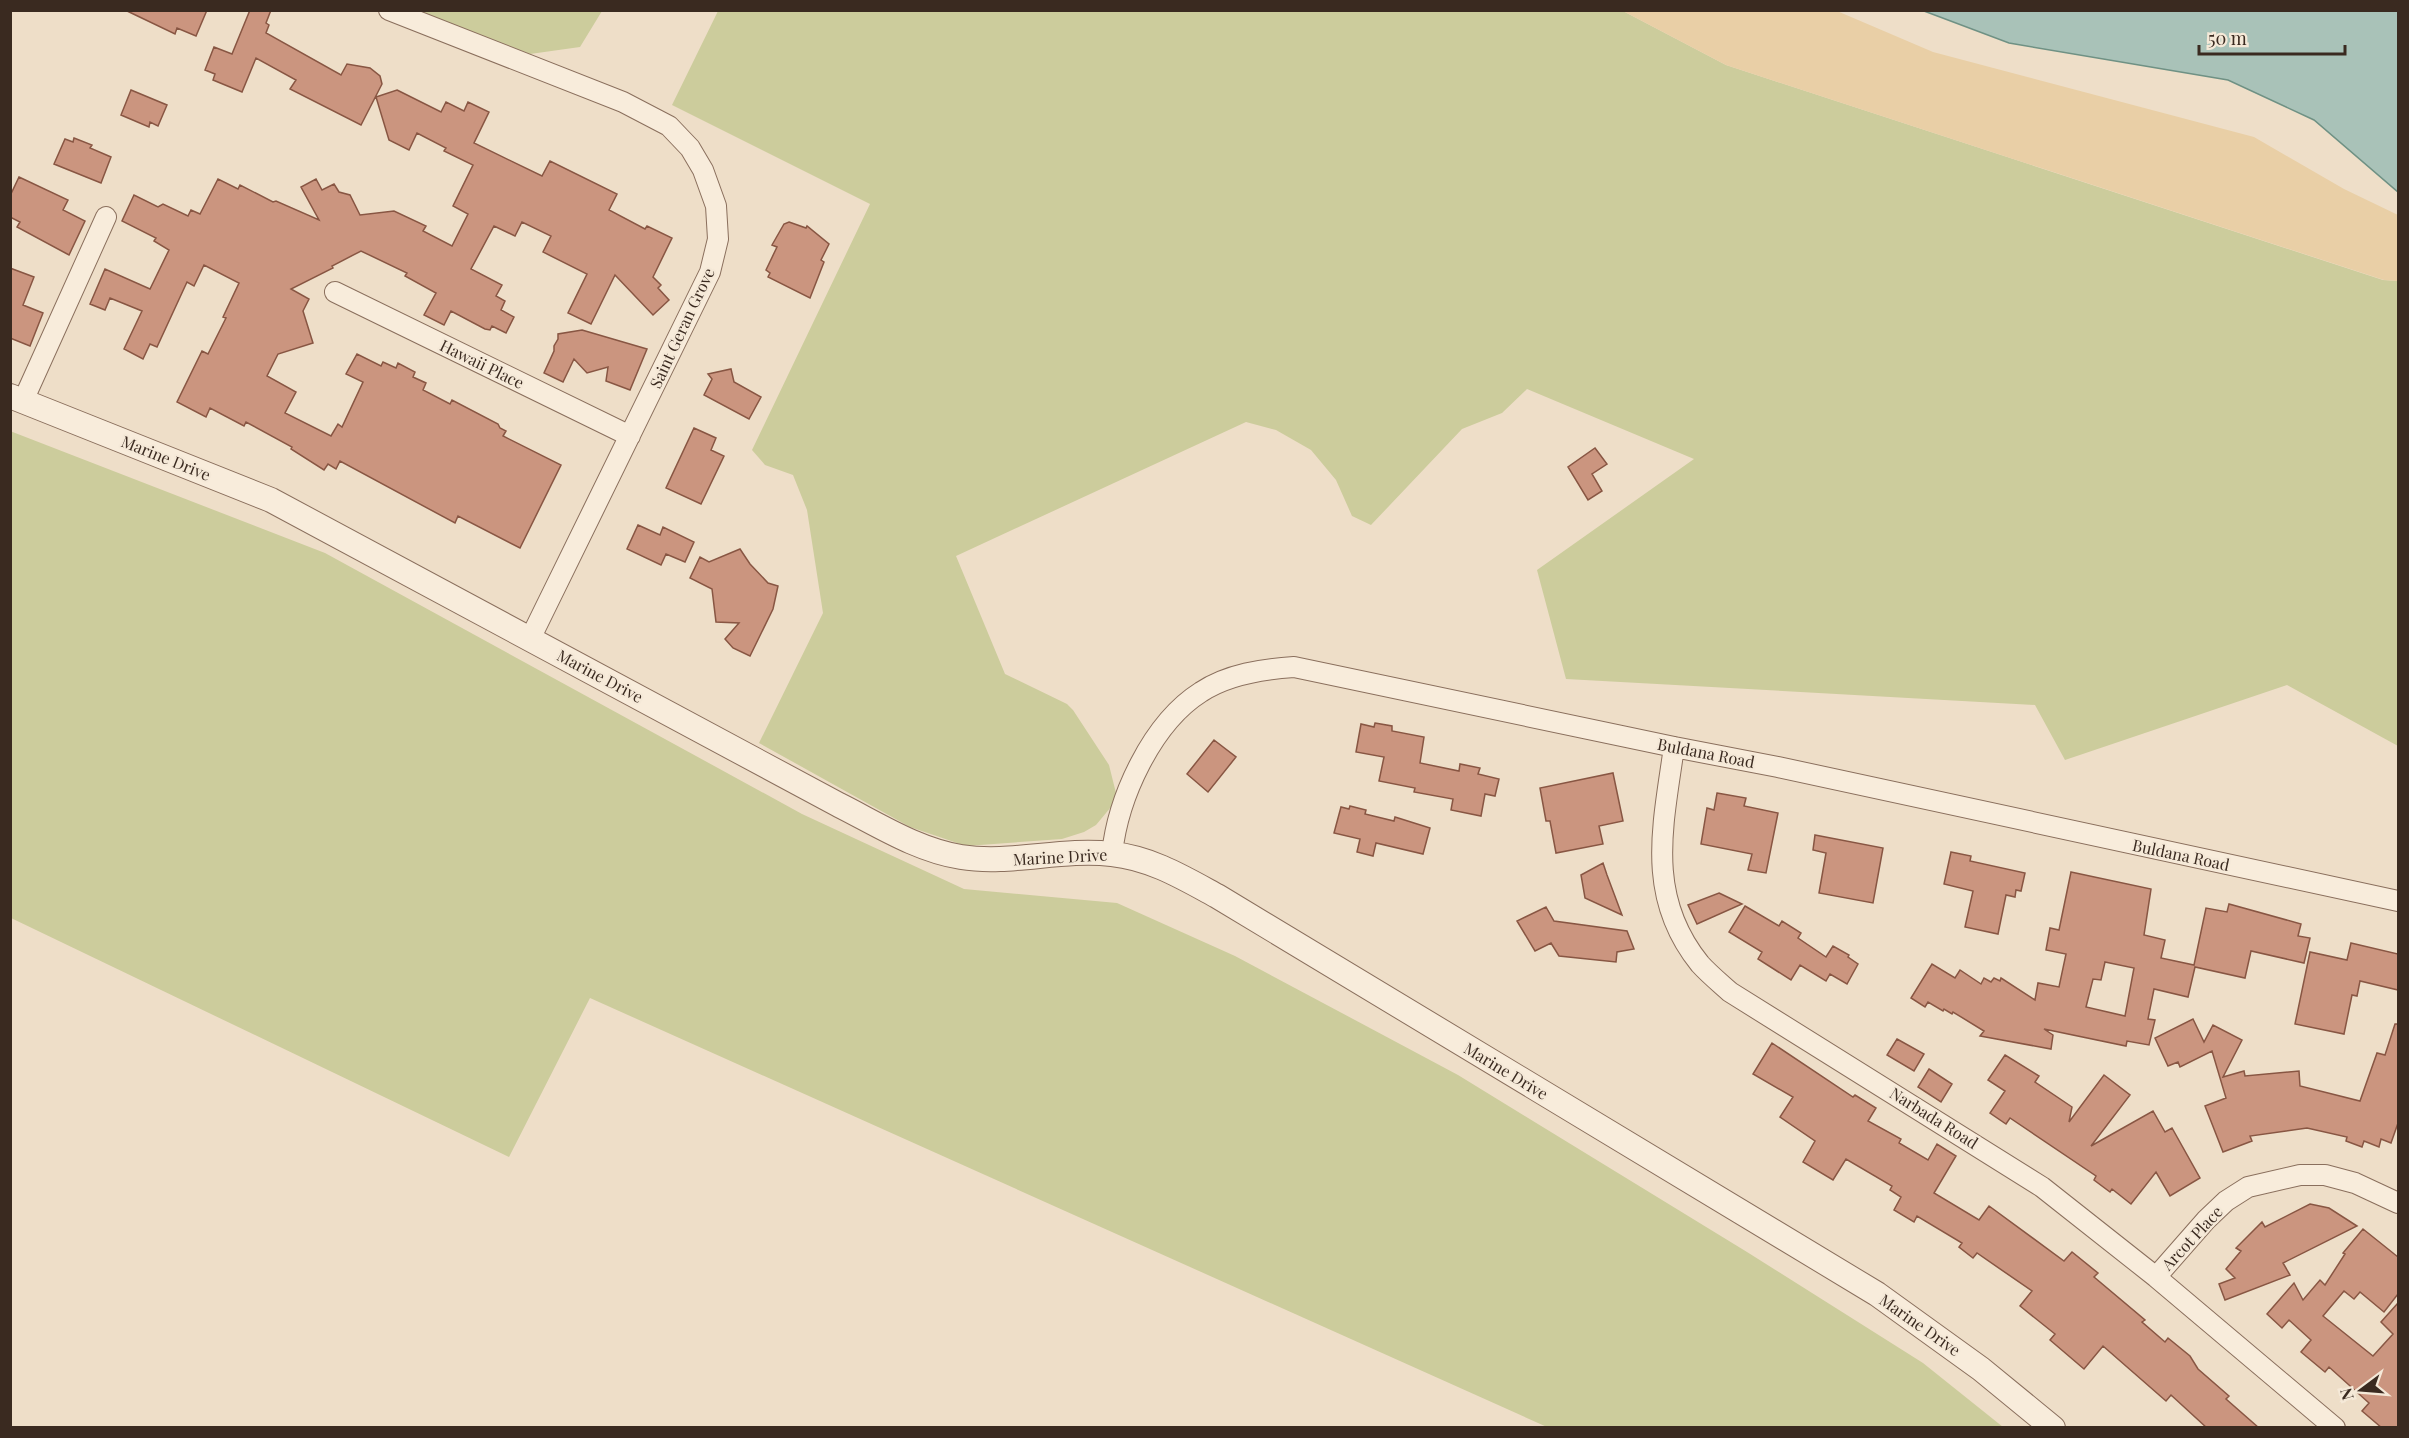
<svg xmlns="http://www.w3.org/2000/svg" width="2409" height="1438" font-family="'Playfair Display',serif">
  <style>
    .green { fill: #cccc9c }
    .sand { fill: #e9cfa6 }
    .water { fill: #a9c2b8; stroke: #6f9184; stroke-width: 1.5 }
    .building { fill: #cb957f; stroke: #885643; stroke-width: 1.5; fill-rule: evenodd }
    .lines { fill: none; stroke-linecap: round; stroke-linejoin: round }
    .minor-casing { stroke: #8a6f5d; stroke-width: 22 }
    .tertiary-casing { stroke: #8a6f5d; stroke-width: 26 }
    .minor { stroke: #f8ecdb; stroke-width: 20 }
    .tertiary { stroke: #f8ecdb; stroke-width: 24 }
    .labels { text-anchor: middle; stroke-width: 4.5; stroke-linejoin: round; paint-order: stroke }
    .street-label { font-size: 16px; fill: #3a2a20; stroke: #f5e9d8 }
  </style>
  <rect width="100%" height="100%" fill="#eedec8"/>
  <!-- green -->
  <path class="green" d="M419 11 602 10V11L580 47 530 54Z
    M718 11H1623L1726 65 2383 280 2398 281V746L2287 685 2065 760 2035 705 1566 679 1537 570 1694 459 1527 389 1502 413 1462 429 1371 525 1352 516 1336 480 1311 450 1276 430 1246 422 956 556 1005 674 1067 704 1073 710 1109 765 1116 793 1111 807 1096 825 1084 832 1062 839 966 846 910 827 759 743 823 613 807 510 793 475 765 465 752 450 870 204 672 105Z
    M10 431 325 553 802 814 964 889 1117 903 1235 956 1458 1075 1747 1252 1923 1363 2003 1427H1547L590 998 509 1157 11 918Z"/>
  <!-- sand -->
  <path class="sand" d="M1623 11H1837L1933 52 2254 137 2344 189 2398 215V281L2384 280 1726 65Z"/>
  <!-- water -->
  <path class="water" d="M1924 11H2398V192L2314 120 2228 80 2009 43Z"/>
  <!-- building -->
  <path class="building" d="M125 10H207L196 36 177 28 175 34Z
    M250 10H271L266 23 269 25 266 33 341 75 347 64 370 68 380 76 382 84 361 125 290 89 296 80 256 58 242 92 213 80 215 74 205 70 214 47 232 54Z
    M131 90 167 105 158 126 150 122 149 127 121 115Z
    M397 90 441 112 446 102 464 111 468 102 489 112 474 143 542 176 550 161 617 194 609 210 645 229 647 226 672 238 653 277 661 285 658 288 669 300 653 315 615 275 591 324 568 313 587 274 543 252 551 236 522 222 515 236 494 226 471 269 502 285 496 296 505 301 501 310 514 317 506 333 492 326 490 330 485 329 451 311 444 325 424 315 436 293 405 276 407 273 361 251 332 266 333 268 291 289 309 299 303 311 313 343 278 354 267 376 296 392 285 413 331 436 338 424 342 427 363 382 346 374 357 354 381 366 383 362 396 368 398 363 415 372 413 377 426 383 423 390 450 404 452 400 498 424 500 428 506 431 503 436 561 465 520 548 458 516 455 523 340 461 336 469 328 464 324 470 291 449 292 447 246 422 244 426 210 408 206 417 177 402 202 351 208 354 226 318 223 317 239 283 204 265 194 286 187 282 157 347 150 344 143 359 124 349 142 311 110 298 105 310 90 304 105 269 150 289 169 250 154 241 156 238 122 221 134 195 158 207 163 204 188 216 191 210 200 214 218 179 238 189 240 185 273 202 276 201 319 220 301 187 316 179 322 190 334 184 339 192 350 195 360 215 394 211 426 226 423 231 452 246 468 214 453 206 473 165 444 151 446 148 417 133 409 150 389 140 376 97Z
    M74 138 92 145 90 148 111 157 101 183 54 164 65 139 73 142Z
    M19 177 68 200 63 210 85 221 69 255 17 227 20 222 10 217V196Z
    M789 222 806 228 807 226 829 244 821 260 824 262 810 298 768 277 770 273 766 270 777 247 772 245 784 224Z
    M10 268 34 277 23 305 43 313 30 346 10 338Z
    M582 330 647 349 630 390 606 381 608 367 587 373 574 359 563 382 544 373 554 351V346L558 339V334Z
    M731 369 734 382 761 397 749 419 704 395 712 379 708 374Z
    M694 428 716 438 711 450 724 456 701 504 666 488Z
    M1595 448 1607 464 1592 474 1602 491 1588 500 1568 467Z
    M638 525 660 535 663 527 694 542 685 562 666 554 661 565 627 549Z
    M740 549 750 564 768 583 778 586 773 609 750 656 733 648 725 639 739 623 716 622 712 589 690 578 700 557 709 562Z
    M1375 723 1392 726V731L1424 737 1420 763 1459 771 1460 764 1480 768 1478 774 1499 779 1495 796 1485 794 1481 816 1451 810 1453 799 1414 792 1415 788 1379 781 1384 757 1356 752 1361 724 1374 727Z
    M1214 740 1236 757 1208 792 1187 774Z
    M1613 773 1623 821 1599 826 1603 844 1556 853 1550 821H1546L1540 788Z
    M1717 793 1746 798 1744 806 1778 813 1766 873 1748 870 1752 854 1701 844 1707 808 1714 810Z
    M1350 806 1366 810 1365 814 1394 821 1395 817 1430 828 1423 854 1376 843 1373 856 1357 852 1360 839 1334 833 1341 807 1349 809Z
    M1815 835 1883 848 1873 903 1819 893 1826 853 1813 850Z
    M1951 852 1971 856 1970 861 2025 873 2021 891 2016 890 2015 897 2006 895 1998 934 1965 927 1973 891 1944 884Z
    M1603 863 1607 875 1622 915 1585 898 1581 875Z
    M2071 872 2151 889 2144 935 2165 940 2161 958 2194 965 2206 908 2227 912 2229 904 2301 924 2298 936 2310 938 2304 963 2251 951 2245 978 2195 967 2188 997 2154 989 2148 1019 2155 1020 2149 1045 2127 1041 2126 1046 2044 1029 2053 1035 2051 1049 1980 1036 1984 1031 1953 1012 1952 1014 1944 1009 1943 1011 1928 1002 1925 1007 1911 998 1932 964 1955 978 1960 970 1981 984 1984 978 1991 982 1994 978 2000 981 2001 978 2035 1000 2038 983 2059 987 2066 954 2046 950 2050 928 2059 930ZM2105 962 2134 968 2125 1016 2086 1007 2093 979 2101 980Z
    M1719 893 1742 904 1697 924 1688 905Z
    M1745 906 1779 926 1782 921 1801 933 1798 938 1826 957 1833 946 1849 955 1848 957 1858 964 1847 984 1830 974 1826 981 1800 965 1791 980 1758 959 1762 952 1729 932Z
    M1546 907 1554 921 1627 931 1634 949 1617 952 1616 962 1559 956 1551 943 1535 951 1517 921Z
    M2351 943 2398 954V990L2360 981 2357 996 2352 995 2344 1034 2295 1024 2310 952 2347 960Z
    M2193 1019 2204 1042 2213 1025 2242 1040 2223 1077 2244 1071 2245 1076 2299 1071 2300 1086 2360 1101 2377 1053 2385 1055 2395 1024H2398V1123L2391 1143 2381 1139 2379 1147 2364 1141 2362 1147 2346 1141 2347 1137 2307 1128 2250 1136 2252 1141 2223 1152 2205 1106 2226 1098 2212 1051 2180 1067 2178 1062 2168 1066 2155 1038Z
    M1897 1039 1924 1054 1914 1071 1887 1055Z
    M1772 1043 1853 1097 1855 1095 1876 1108 1868 1121 1901 1139 1899 1143 1928 1160 1937 1144 1956 1156 1934 1193 1979 1220 1989 1206 2064 1261 2072 1252 2098 1273 2094 1277 2145 1320 2142 1322 2165 1342 2168 1338 2190 1356 2198 1369 2229 1396 2226 1399 2259 1428H2207L2171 1395 2166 1401 2103 1346 2084 1369 2050 1340 2055 1334 2020 1306 2032 1291 1977 1253 1973 1258 1959 1247 1962 1243 1917 1216 1914 1222 1894 1210 1901 1197 1890 1190 1892 1186 1846 1159 1833 1180 1803 1162 1815 1141 1780 1117 1793 1097 1753 1074Z
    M2005 1055 2039 1076 2035 1082 2072 1107 2069 1122 2104 1075 2130 1095 2091 1146 2153 1111 2165 1132 2172 1128 2200 1178 2170 1196 2156 1172 2131 1204 2112 1189 2110 1192 2094 1180 2096 1176 2010 1118 2006 1124 1990 1113 2005 1091 1988 1080Z
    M1929 1069 1952 1084 1941 1102 1918 1087Z
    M2310 1204 2329 1208 2357 1226 2283 1263 2290 1275 2225 1300 2219 1284 2235 1278 2226 1269 2241 1251 2236 1248 2262 1222 2265 1227Z
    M2363 1229 2398 1257V1294L2384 1312 2360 1292 2354 1299 2344 1291 2323 1316 2373 1356 2393 1334 2381 1322 2398 1303V1428H2382L2362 1411 2369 1403 2329 1367 2325 1372 2301 1352 2311 1340 2289 1320 2282 1328 2267 1314 2294 1283 2303 1300 2320 1280 2325 1285 2345 1254 2343 1253Z"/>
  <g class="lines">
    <!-- minor casing -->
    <g class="minor-casing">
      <path id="minor" d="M389 10 623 102 669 126 690 148 703 170 716 206 718 239 710 272 530 639
        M335 292 630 436
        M23 401 106 217
        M1674 747C1663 826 1645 896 1700 964 1709 974 1720 983 1730 992L2042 1187 2156 1277 2335 1428
        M1112 854C1118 797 1152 723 1201 692 1228 674 1263 669 1294 667L1674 747 1778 767 2398 901
        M2156 1277 2206 1220 2226 1201 2248 1187 2300 1175H2325L2355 1183 2398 1203"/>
    </g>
    <!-- tertiary casing -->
    <g class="tertiary-casing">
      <path id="tertiary" d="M10 396 271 500 839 805C877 824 917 850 961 857 1011 865 1061 848 1112 854 1151 858 1184 878 1217 896L1877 1294 1981 1369 2053 1428"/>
    </g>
    <!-- minor -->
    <use href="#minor" class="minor"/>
    <!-- tertiary -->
    <use href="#tertiary" class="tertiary"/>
  </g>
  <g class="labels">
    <!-- street labels -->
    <g class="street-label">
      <text transform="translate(682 328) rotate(-65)" y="6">Saint Geran Grove</text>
      <text transform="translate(482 364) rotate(26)" y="6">Hawaii Place</text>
      <text transform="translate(166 458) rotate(22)" y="6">Marine Drive</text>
      <text transform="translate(600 676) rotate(28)" y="6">Marine Drive</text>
      <text transform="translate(1706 753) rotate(11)" y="6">Buldana Road</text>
      <text transform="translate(2181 855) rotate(12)" y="6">Buldana Road</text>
      <text transform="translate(1060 857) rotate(-3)" y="6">Marine Drive</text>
      <text transform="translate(1506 1071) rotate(31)" y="6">Marine Drive</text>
      <text transform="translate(1934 1118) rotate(32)" y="6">Narbada Road</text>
      <text transform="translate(2192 1238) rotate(-47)" y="6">Arcot Place</text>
      <text transform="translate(1920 1325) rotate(35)" y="6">Marine Drive</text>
    </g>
  </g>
  <!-- border -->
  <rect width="2409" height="1438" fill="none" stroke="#3a2a20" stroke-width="24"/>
  <!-- north arrow -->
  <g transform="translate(2361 1390) rotate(254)" stroke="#f5e9d8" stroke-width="4.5" paint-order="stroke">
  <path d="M0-4.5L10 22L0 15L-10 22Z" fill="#3a2a20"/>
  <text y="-9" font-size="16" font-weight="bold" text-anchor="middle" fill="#3a2a20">N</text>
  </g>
  <!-- scale -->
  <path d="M2199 45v9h146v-9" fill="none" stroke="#3a2a20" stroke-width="3"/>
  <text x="2208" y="45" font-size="18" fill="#3a2a20" stroke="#f5e9d8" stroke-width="4.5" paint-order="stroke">50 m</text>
</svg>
